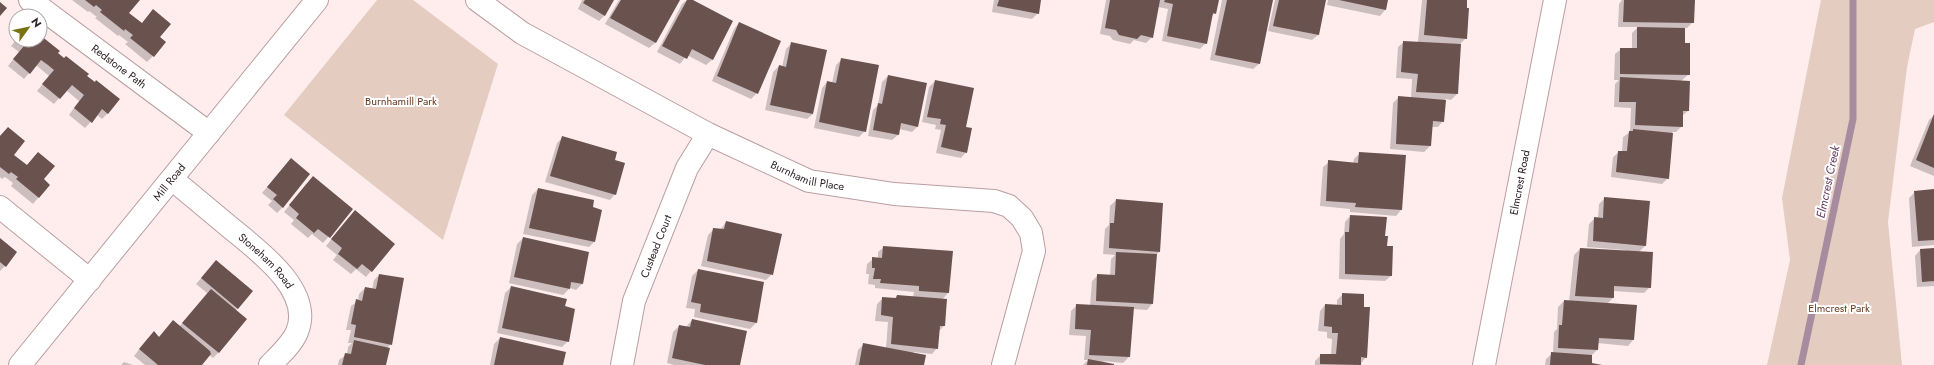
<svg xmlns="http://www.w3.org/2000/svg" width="1934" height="365" font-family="Jost,sans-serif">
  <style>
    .green { fill: #e4ccc0 }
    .shadow { fill: #0003 }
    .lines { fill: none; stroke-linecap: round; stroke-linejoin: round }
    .stream { stroke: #a68c9e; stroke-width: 7 }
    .building { fill: #6a524e }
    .street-casing { stroke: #ba9ea1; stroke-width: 24 }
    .secondary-casing { stroke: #ba9ea1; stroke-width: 24 }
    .street { stroke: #fff; stroke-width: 22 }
    .secondary { stroke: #fff; stroke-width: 22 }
    .labels { text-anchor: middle; stroke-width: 4; stroke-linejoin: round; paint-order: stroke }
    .street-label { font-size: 11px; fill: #2e2324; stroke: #fff }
    .park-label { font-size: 11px; fill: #68381d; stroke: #fff }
    .water-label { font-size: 12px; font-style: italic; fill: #693e60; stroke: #fff }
  </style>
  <rect width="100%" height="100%" fill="#ffedee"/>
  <!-- green -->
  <path class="green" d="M377 0H413L498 64 443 240 284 115Z
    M1821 0H1934V22L1915 29 1907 67 1888 222 1902 365H1767L1790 260 1782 198Z"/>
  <!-- shadow -->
  <path class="shadow" d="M72 0H138L128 13 158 37 153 56 147 62 125 44 128 42 119 35 118 36 95 18 97 17 89 11 88 12Z
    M582 0H613L605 15 599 21 578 9Z
    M619 0H679L655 43 649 48 605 24Z
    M687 0H691L732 21 712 60 706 65 687 55 680 64 657 52 682 4Z
    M994 0H1040L1038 13 1032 19 992 12Z
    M1106 0H1218L1215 13 1211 17 1206 43 1200 49 1162 41 1168 9 1158 7 1152 37 1146 43 1134 40 1130 44 1113 40 1110 36 1100 34Z
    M1222 0H1272L1259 64 1253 69 1210 60Z
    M1275 0H1325L1318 35 1312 40 1268 31Z
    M1328 0H1387L1385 10 1380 16 1327 5Z
    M1422 0H1466V38L1460 44 1457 94 1451 100 1445 99 1443 121 1438 127H1431L1430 146 1424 152 1390 149 1393 103 1399 97 1411 98 1412 79 1396 78 1398 47 1404 42H1418Z
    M1622 0H1694L1693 22 1687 28H1684V44L1689 74 1681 81 1688 111 1682 116V126L1676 132H1672L1668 178 1662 184 1611 177 1613 157 1619 152H1622L1623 137 1630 132 1631 108 1614 107 1615 84 1619 80H1614L1615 54 1621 49H1632V33L1638 27H1618L1619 4Z
    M739 23 757 93 751 99 712 81 734 29Z
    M40 36 56 53 64 59 66 57 95 83 108 113 102 119 97 115 85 128 69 115 79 101 66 90 54 104 37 91 49 76 43 71 36 65 24 79 8 66 19 52 11 46 16 40H40Z
    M792 43 813 114 807 119 765 110 773 72 779 66 782 67 786 49Z
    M842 59 865 131 859 137 814 128 822 88 827 82 832 83 836 65Z
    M888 76 918 126 912 132 899 129 898 135 892 140 868 136 873 110 878 105 882 82Z
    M935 81 965 128 966 152 961 158 936 153 941 130 935 129 936 125 922 122 929 87Z
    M1934 115V176L1910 166 1929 120Z
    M8 128 13 155 26 166 38 153 43 179 49 185 33 204 11 186 13 183 5 177 2 179 0 177V136Z
    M562 138 614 160 615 194 610 200 545 182 557 143Z
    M1360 153 1405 156 1401 210 1396 216 1350 212V209L1320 206 1323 167 1329 162 1353 163 1354 159Z
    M291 159 283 207 277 213 268 205 272 201 262 193Z
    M307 183 352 210 323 243 312 234 308 238 291 224 294 220 284 212Z
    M538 189 594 242 589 247 523 234 532 195Z
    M1934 190V245L1912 247 1909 198 1915 192Z
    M1605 198 1646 245 1638 253 1650 287 1644 293 1613 291V298L1607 304 1633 340 1628 346 1597 343V350L1591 356 1590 364 1604 365H1545L1546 359 1553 353 1554 332 1557 329 1558 307 1564 301 1569 302 1574 255 1580 249 1625 252V250L1587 247 1589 224 1595 218H1598L1599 204Z
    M1116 200 1159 252 1156 255 1152 304 1147 310 1132 309 1129 357 1123 363 1102 361 1112 365H1083L1088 360H1084L1086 336 1069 335 1071 311 1077 305 1090 306 1092 281 1098 275 1110 276 1111 259 1115 255 1103 254 1105 229 1109 225 1110 206Z
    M1350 216 1384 237 1391 276 1385 281 1339 279 1340 239 1344 234 1345 222Z
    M349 217 394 244 366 277 356 269 351 274 333 260 337 255 326 246Z
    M726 222 772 274 766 280 701 266 708 235 714 229 720 230Z
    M523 238 588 253 582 284 576 290 570 288 563 295 509 283 517 244Z
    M0 240 5 266 0 271Z
    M884 247 952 252 948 293 942 300 944 326 939 331 937 348 932 354 913 352 923 365H855L858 350 864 344 886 348 888 322 875 321 877 304 883 298 894 299 897 296 913 297 914 292 875 288V285L868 284 869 274H866L867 264 873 259H878V252Z
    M1934 249V286L1917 287 1915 256 1920 250Z
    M216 261 238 308 235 311 246 320 218 353 213 358 209 355 201 365H145L134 356 148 338 159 337 179 327 207 293 196 284Z
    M698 270 763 283 756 323 750 329 694 317 695 309 686 308 692 276Z
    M379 275 391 344 387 348 385 365H338L339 360 347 354 348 347 352 343H348L351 330H346L351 306 358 301 359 294 365 288 372 290 374 280Z
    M511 287 564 307 568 341 562 347 497 333 505 293Z
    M1343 294 1366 357 1360 365H1315V361L1321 355H1331L1332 339 1327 338V332L1318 331 1320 311 1325 305 1337 306V300Z
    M692 320 739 365H674L667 363 673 332 679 326 686 327Z
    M500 338 562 365H490L494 344Z
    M124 362 133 365H121Z"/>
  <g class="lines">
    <!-- stream -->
    <path class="stream" d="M1801 365 1853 119V0"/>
  </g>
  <!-- building -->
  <path class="building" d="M85 0H140L129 13 142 23 153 9 171 24 160 37 166 42 154 57 130 38 133 35 125 29 124 31 100 12 102 10 96 5 94 7Z
    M585 0H614L605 16 583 3Z
    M621 0H680L656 43 610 18Z
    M687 0H693L733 21 713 60 692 49 687 59 662 46Z
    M999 0H1041L1039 14 997 6Z
    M1110 0H1160L1153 38 1141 35 1137 39 1119 35 1116 30 1105 28Z
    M1165 0H1219L1216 14 1213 13 1207 44 1167 36 1173 4 1164 2Z
    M1227 0H1273L1260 64 1215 55Z
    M1279 0H1326L1319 35 1273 26Z
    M1339 0H1388L1386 10Z
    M1427 0H1467V8H1469L1467 39 1424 35Z
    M1624 0H1695L1694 23 1623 22Z
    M0 2 7 8 0 16Z
    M739 22 781 41 758 94 717 76Z
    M1637 27 1685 28V43H1690V75L1620 74V48H1637Z
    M40 35 60 51 58 53 64 58 66 56 89 74 87 76 95 82 96 80 120 99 108 114 102 109 92 123 74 108 84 95 72 85 60 99 42 84 54 70 48 65 41 60 30 74 13 59 24 46 17 40H40Z
    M1403 41 1461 44 1458 94 1416 92 1418 74 1401 72Z
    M791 42 827 50 813 114 770 105 779 65 786 67Z
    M841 58 879 65 866 132 819 122 827 81 836 83Z
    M888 75 927 83 918 127 901 123 899 135 873 130 878 103 882 104Z
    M1620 77 1690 81 1689 111H1683V127L1635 125 1636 102H1619Z
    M935 80 974 88 966 127 972 128 967 153 941 147 946 125 940 124 941 119 927 117Z
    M1398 96 1446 100 1444 122 1433 121 1431 146 1396 144Z
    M1934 114V168L1916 160Z
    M8 127 25 141 14 155 27 165 38 152 55 166 44 179 50 185 39 198 16 179 18 177 11 172 9 174 0 167V136Z
    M1633 129 1673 133 1669 179 1616 172 1618 151H1627L1629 131H1633Z
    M562 136 617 152 615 160 625 163 616 195 550 176Z
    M1359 152 1406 155 1402 210 1355 207 1356 203 1326 201 1328 160 1358 163Z
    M291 158 310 174 283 208 273 199 277 195 267 187Z
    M313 176 353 209 330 238 318 229 314 233 296 218 299 214 289 205Z
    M538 188 594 200 593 207 602 210 595 242 529 228Z
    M1934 189V240L1918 241 1914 191Z
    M1604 197 1650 201 1646 246 1593 241 1594 217 1603 218Z
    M1116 199 1163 203 1160 252 1109 248 1110 223H1114Z
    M355 210 395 244 372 272 362 264 357 269 338 254 342 248 331 239Z
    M1350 215 1387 217 1385 236H1388L1387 246H1393L1392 276 1345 274V232H1349Z
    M726 221 782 234 773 275 707 261 713 228 724 229Z
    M523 237 589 252 583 284 571 282 570 289 514 277Z
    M0 238 17 252 6 267 0 262Z
    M883 246 953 251 949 293 919 291V286L880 283 881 279H873L875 268H872V257L882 258Z
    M1580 248 1653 252 1651 288 1614 286V298L1575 296Z
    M1934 248V281L1922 282 1920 249Z
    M1116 252 1157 254 1153 304 1096 301 1097 274 1115 275Z
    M216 260 253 291 238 309 201 278Z
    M698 269 764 282 757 323 700 312 701 304 691 302Z
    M379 274 404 278 392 345 354 337 356 325 351 324 356 299 362 301 365 287 376 289Z
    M511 286 567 299 565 306 575 309 569 342 502 328Z
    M211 289 247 319 219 353 182 323Z
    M1342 293 1364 294V307H1370L1367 358 1361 357V365L1320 364V354H1336L1338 333H1332V327L1324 326 1325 304 1342 305Z
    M897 295 947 299 945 326H940L938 349 891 344 893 317 881 315 882 297 896 298Z
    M1564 300 1637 305 1634 340 1599 338 1598 350 1558 348 1559 325H1562Z
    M1076 304 1134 307 1130 357 1089 355 1091 330 1075 329Z
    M692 319 747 331 740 365H705L672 358 679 325 690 327Z
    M173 320 210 351 211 354 202 365H158L139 349 154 331 159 337Z
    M500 337 566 352 563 365H494Z
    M354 340 390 348 386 365H342L345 353 351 354Z
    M863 343 926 355 924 365H859Z
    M1551 352 1592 355V363L1602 365H1550Z
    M1088 359 1114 364V365H1087Z"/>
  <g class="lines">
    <!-- street casing -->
    <g class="street-casing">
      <g id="street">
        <path id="s1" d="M30 0 209 133"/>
        <path id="s2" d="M477 0 522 33 708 134 809 181 894 194 994 201 1009 206 1022 218 1031 233 1034 251 1003 365"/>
        <path id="s3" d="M172 179C190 194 208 209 226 224 253 247 315 289 297 332 292 344 280 355 270 365"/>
        <path d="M0 207 90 280"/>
        <path id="s4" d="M622 365 634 301 687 168 708 134"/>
        <path id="s5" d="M1484 365 1555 0"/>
      </g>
    </g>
    <!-- secondary casing -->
    <g class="secondary-casing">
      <g id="secondary">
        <path id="s6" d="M20 365 317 0"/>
      </g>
    </g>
    <!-- street -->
    <use href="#street" class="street"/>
    <!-- secondary -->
    <use href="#secondary" class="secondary"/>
  </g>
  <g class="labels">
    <!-- street labels -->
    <g class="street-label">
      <text dy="4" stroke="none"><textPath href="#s1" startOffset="111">Redstone Path</textPath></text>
      <text dy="4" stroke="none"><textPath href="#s2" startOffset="376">Burnhamill Place</textPath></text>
      <text dy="4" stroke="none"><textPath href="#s5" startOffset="186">Elmcrest Road</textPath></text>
      <text dy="4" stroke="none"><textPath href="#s6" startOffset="236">Mill Road</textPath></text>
      <text dy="4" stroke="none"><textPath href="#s4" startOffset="124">Custead Court</textPath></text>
      <text dy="4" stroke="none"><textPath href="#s3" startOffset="125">Stoneham Road</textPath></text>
    </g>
    <!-- park labels -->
    <g class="park-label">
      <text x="401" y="105">Burnhamill Park</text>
      <text x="1839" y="312">Elmcrest Park</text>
    </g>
    <!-- water labels -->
    <g class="water-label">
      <text transform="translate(1828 182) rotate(-78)" y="4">Elmcrest Creek</text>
    </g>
  </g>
  <!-- north arrow -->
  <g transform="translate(28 28) rotate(57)"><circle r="19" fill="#ffffff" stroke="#aba7a7"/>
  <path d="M0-3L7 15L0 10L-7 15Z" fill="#787112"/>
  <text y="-6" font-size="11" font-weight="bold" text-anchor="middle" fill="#2e2324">N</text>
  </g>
</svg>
